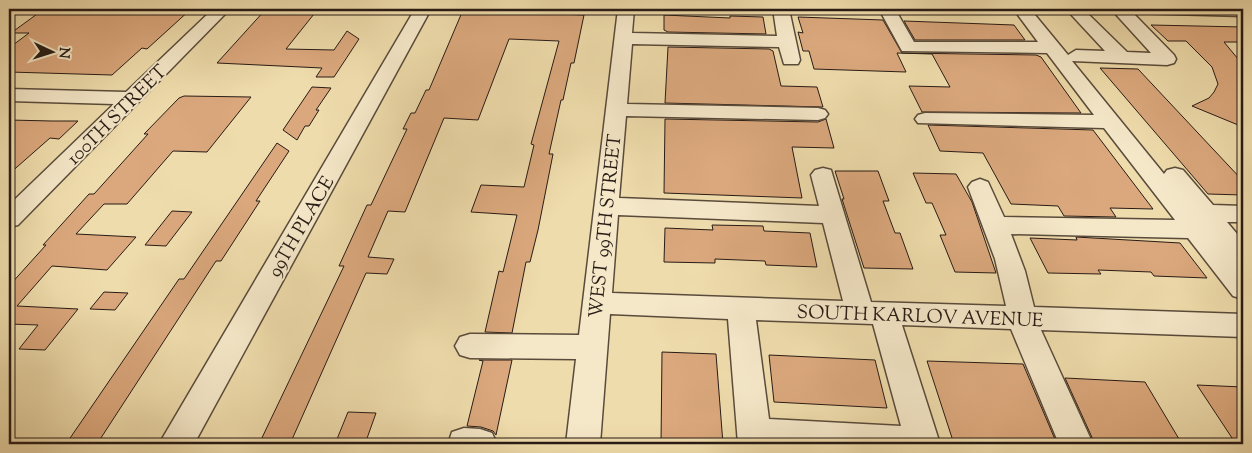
<svg xmlns="http://www.w3.org/2000/svg" width="1252" height="453" font-family="'Sorts Mill Goudy',serif">
  <style>
    .building { fill: #dba87d; stroke: #271b15 }
    .lines { fill: none; stroke-linecap: round; stroke-linejoin: round }
    .minor-casing { stroke: #594b3b; stroke-width: 3 }
    .minor { fill: #f5e8c9; fill-rule: evenodd }
    .labels { text-anchor: middle; stroke-width: 4; stroke-linejoin: round; paint-order: stroke }
    .street-label { font-size: 19px; fill: #271b15; stroke: #f5e8c9 }
  </style>
  <rect width="100%" height="100%" fill="#efdcac"/>
  <filter id="stains"><feTurbulence type="fractalNoise" baseFrequency=".004" numOctaves="4"/><feColorMatrix values="0 0 0 0 .2 0 0 0 0 .09 0 0 0 0 .02 0 0 0 .5 -.17"/></filter>
  <radialGradient id="worn" r=".72"><stop offset=".6" stop-color="#630" stop-opacity="0"/><stop offset="1" stop-color="#630" stop-opacity=".3"/></radialGradient>
  <!-- building -->
  <path class="building" d="M44 9H191L147 49 142 48 112 75 9 72V48L29 33H11Z
    M266 9H318L286 49 334 50 347 31 359 39 334 77H316L322 68 217 63Z
    M463 10 584 15 574 63H571L563 100H561L549 154H553L538 230 530 262H526L512 333 485 332 499 271 503 272 517 215 471 212 481 185 524 187 534 145 531 144 559 41 509 39 478 120 444 118 405 212 388 211 368 257 394 259 387 274 366 273 290 444H259L344 266H339L367 205H371L407 129H403L411 113H415L426 90H429Z
    M664 15 730 18V16L763 17 766 34 668 32 664 30Z
    M798 17 883 20 902 53 1036 55 1041 57 1081 113 922 112 909 86 950 87 932 54 897 53 906 72 814 69 809 51H803L798 32 803 33Z
    M904 21 1014 25 1025 40H915Z
    M1151 25 1243 27V42H1224L1243 65V127L1192 106 1209 98 1214 92 1218 84 1212 67 1186 41H1168Z
    M668 47 769 49 773 51 781 86 817 87 823 107 665 103Z
    M1100 68 1138 69 1243 181V195L1208 194Z
    M312 87 331 88 316 110H319L309 126H305L297 140 283 130Z
    M184 96 251 97 207 152 173 151 127 204H104L76 234 136 237 107 270 52 266 17 306 78 309 45 350 19 349 38 325 9 324V286L46 245H43L89 194H94L148 134H144L179 98Z
    M665 119 818 122 826 119 834 148 792 147 802 198 664 193Z
    M9 120 52 121H78L59 139 50 138 9 174Z
    M928 125 1093 130 1153 209 1110 208 1116 217 1064 216 1058 206 1011 204 983 153 940 151Z
    M277 143 289 151 256 201H260L221 261H216L97 444H66L179 279H184Z
    M835 171H878L889 201H883L895 233H900L913 269 864 268 842 199H844Z
    M913 173 956 174 972 202 996 273 955 272 940 235H946L932 203H926Z
    M172 211 192 212 166 246 145 245Z
    M712 225 763 226 764 231 810 233 817 267 766 265 765 261 715 259V263L664 262 665 228 713 230Z
    M1076 237 1180 243 1207 278 1154 276 1151 272 1098 270 1101 274 1048 273 1030 238 1077 240Z
    M104 292 128 293 115 310 90 309Z
    M662 352 716 354 723 444H661Z
    M769 355 875 360 887 408 774 402Z
    M479 360H512L496 435 493 431 481 427 467 426 483 361Z
    M927 361 1023 364 1057 444H954Z
    M1065 378 1145 382 1182 444H1095Z
    M1197 385 1243 387V444H1236Z
    M348 412 376 413 365 444H335Z"/>
  <g class="lines">
    <!-- minor casing -->
    <g class="minor-casing">
      <path id="minor" d="M213 9H230L18 225 9 227V205L114 104 9 101V89L126 92Z
        M415 9H431L194 444H159Z
        M618 9H634L632 33 777 36 773 9H789L800 60 798 64H784L779 47 632 44 627 104 818 108 825 110 828 114 825 118 818 120 626 116 619 198 819 206 811 175 815 170 823 168 831 170 871 302 1006 306 995 259 968 187 972 182 980 179 988 182 1004 217 1175 220 1104 128 918 123 915 119 918 115 925 113 1094 115 1047 53 902 51 879 9H895L914 42H1038L1018 15 1019 9H1035V15L1068 55 1076 50 1105 51 1066 9H1083L1127 52 1151 53 1111 9H1243V16L1133 13 1174 55 1176 59 1174 63 1167 65 1072 61 1164 174 1167 170 1175 168 1183 170 1213 205 1243 206V222H1227L1243 241V267H1241L1243 270V299L1233 296 1188 238 1011 234 1025 271 1034 307 1243 314V337L1041 330 1093 444H1059L1011 329 902 325 940 444H738L728 319 610 314 600 444H566L576 359 470 358 460 355 455 346 460 337 470 334 579 335ZM618 215 823 223 843 301 612 293ZM756 320 873 324 901 426 769 419Z
        M464 428 480 429 492 433 497 444H448L452 432Z"/>
    </g>
    <!-- minor -->
    <use href="#minor" class="minor"/>
  </g>
  <g class="labels">
    <!-- street labels -->
    <g class="street-label">
      <text transform="translate(116 114) rotate(-45)" y="7">100TH STREET</text>
      <text transform="translate(300 226) rotate(-60)" y="7">99TH PLACE</text>
      <text transform="translate(604 226) rotate(-84)" y="7">WEST 99TH STREET</text>
      <text transform="translate(920 315) rotate(2)" y="7">SOUTH KARLOV AVENUE</text>
    </g>
  </g>
  <!-- margin -->
  <rect width="1252" height="453" fill="none" stroke="#efdcac" stroke-width="30"/>
  <rect x="10" y="10" width="1232" height="433" fill="none" stroke="#271b15" stroke-width="2.5"/>
  <rect x="15" y="15" width="1222" height="423" fill="none" stroke="#271b15"/>
  <!-- north arrow -->
  <g transform="translate(52 52) rotate(94)" stroke="#f5e8c9" stroke-width="4" paint-order="stroke">
  <path d="M0-4L9 19L0 12L-9 19Z" fill="#271b15"/>
  <text y="-8" font-size="14" font-weight="bold" text-anchor="middle" fill="#271b15">N</text>
  </g>
  <rect width="100%" height="100%" filter="url(#stains)"/>
  <rect width="100%" height="100%" fill="url(#worn)"/>
</svg>
